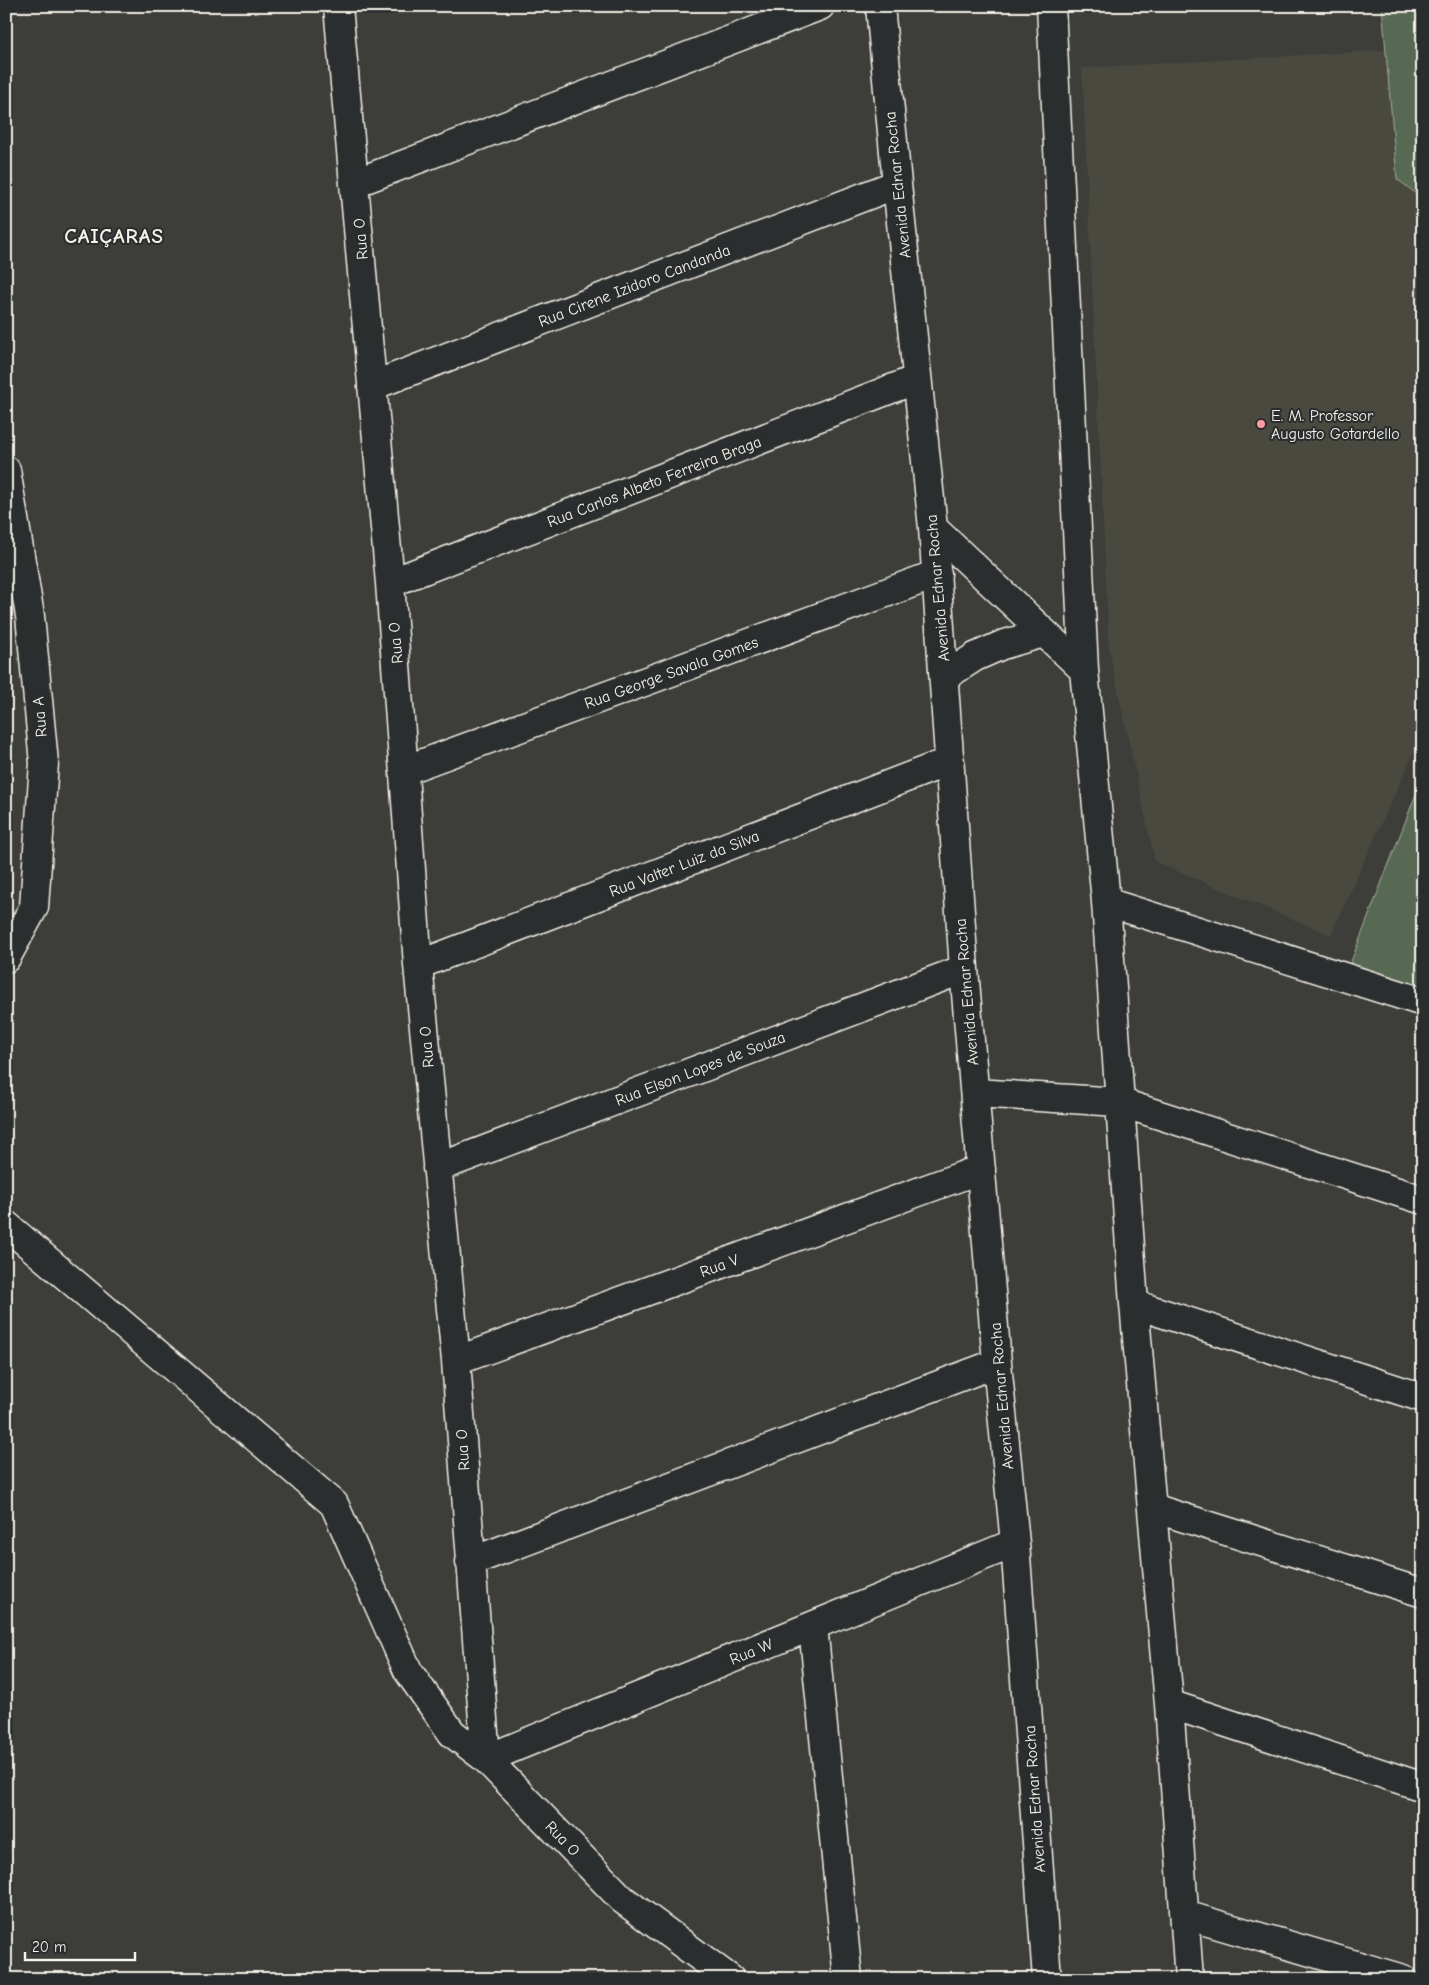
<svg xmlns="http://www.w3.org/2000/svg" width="1429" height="1985" font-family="'Comic Neue',sans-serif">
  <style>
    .built { fill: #4a4840 }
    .green { fill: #596952; stroke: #a6ad9d }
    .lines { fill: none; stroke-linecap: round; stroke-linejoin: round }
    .minor-casing { stroke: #f4f1e8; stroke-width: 31 }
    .minor { stroke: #2a2d2e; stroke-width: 28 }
    .poi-dot { fill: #ff9aa2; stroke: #2a2d2e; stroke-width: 2 }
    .labels { text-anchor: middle; stroke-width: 4; stroke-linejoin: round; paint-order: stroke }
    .street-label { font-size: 16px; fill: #f4f1e8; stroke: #2a2d2e }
    .poi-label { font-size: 16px; fill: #f4f1e8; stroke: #2a2d2e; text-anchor: start }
    .district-label { font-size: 21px; font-weight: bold; letter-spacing: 1px; fill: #f4f1e8; stroke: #2a2d2e }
  </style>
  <rect width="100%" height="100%" fill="#3d3d39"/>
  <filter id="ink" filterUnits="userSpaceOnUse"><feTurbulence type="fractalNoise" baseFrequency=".02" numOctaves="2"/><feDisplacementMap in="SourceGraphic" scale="10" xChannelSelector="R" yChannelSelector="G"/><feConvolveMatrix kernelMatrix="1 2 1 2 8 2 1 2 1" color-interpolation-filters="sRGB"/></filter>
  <g filter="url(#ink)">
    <!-- built -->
    <path class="built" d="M1386 50 1397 179 1423 199V732L1331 935 1155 862 1109 650 1082 68Z"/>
    <!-- green -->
    <path class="green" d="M1382 6H1423V199L1397 179Z
      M1423 776V1002L1345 977Z"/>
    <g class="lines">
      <!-- minor casing -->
      <g class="minor-casing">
        <path id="minor" d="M338 6 390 583 418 965 456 1361 486 1759
          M880 6 897 184 933 528 964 969 997 1363 1015 1543 1047 1979
          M1051 6 1084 670 1106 902 1134 1304 1169 1704 1189 1979
          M355 183 820 6
          M372 386 897 184
          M6 470 30 616 44 763 34 907 6 958
          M933 528 1084 670
          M390 583 917 379
          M944 677 975 657 1002 645 1043 633
          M405 770 937 574
          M1106 902 1423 1002
          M418 965 950 761
          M975 1093 1119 1102 1423 1200
          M437 1168 964 969
          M6 1225 334 1504 408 1671 452 1733 486 1759 622 1899 730 1979
          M1134 1304 1423 1398
          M456 1361 981 1169
          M1153 1508 1423 1593
          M470 1562 997 1363
          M813 1626 848 1979
          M1169 1704 1423 1787
          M486 1759 1015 1543
          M1185 1915 1403 1979"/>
      </g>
      <!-- minor -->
      <use href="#minor" class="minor"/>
    </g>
  </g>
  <!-- markers -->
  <circle class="poi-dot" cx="1261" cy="424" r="5"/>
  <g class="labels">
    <!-- street labels -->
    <g class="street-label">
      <text transform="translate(897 185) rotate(-96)" y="6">Avenida Ednar Rocha</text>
      <text transform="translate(360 239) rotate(-95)" y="6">Rua O</text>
      <text transform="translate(634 285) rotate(-21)" y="6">Rua Cirene Izidoro Candanda</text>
      <text transform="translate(654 481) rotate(-21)" y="6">Rua Carlos Albeto Ferreira Braga</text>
      <text transform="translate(937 588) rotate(-95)" y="6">Avenida Ednar Rocha</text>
      <text transform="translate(395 643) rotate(-95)" y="6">Rua O</text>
      <text transform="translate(671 672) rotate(-20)" y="6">Rua George Savala Gomes</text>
      <text transform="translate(39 717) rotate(-95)" y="6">Rua A</text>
      <text transform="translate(684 863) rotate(-21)" y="6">Rua Valter Luiz da Silva</text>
      <text transform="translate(966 992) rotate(-95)" y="6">Avenida Ednar Rocha</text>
      <text transform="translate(426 1047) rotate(-95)" y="6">Rua O</text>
      <text transform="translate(700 1068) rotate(-21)" y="6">Rua Elson Lopes de Souza</text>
      <text transform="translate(719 1265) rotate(-20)" y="6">Rua V</text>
      <text transform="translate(1001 1396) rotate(-95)" y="6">Avenida Ednar Rocha</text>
      <text transform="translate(462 1450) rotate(-94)" y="6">Rua O</text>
      <text transform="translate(751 1651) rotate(-22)" y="6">Rua W</text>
      <text transform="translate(1034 1799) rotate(-94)" y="6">Avenida Ednar Rocha</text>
      <text transform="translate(563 1838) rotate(46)" y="6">Rua O</text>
    </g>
    <!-- poi labels -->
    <g class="poi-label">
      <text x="1271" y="421">E. M. Professor<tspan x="1271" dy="18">Augusto Gotardello</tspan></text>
    </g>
    <!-- district labels -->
    <g class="district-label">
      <text x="114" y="243">CAIÇARAS</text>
    </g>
  </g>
  <!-- margin -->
  <rect width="1429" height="1985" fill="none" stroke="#2a2d2e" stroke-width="25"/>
  <rect x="12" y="12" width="1404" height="1960" fill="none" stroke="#f4f1e8" stroke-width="2" filter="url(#ink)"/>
  <!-- scale -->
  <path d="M25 1952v8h110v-8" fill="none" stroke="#f4f1e8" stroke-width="2.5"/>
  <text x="32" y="1952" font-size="15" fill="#f4f1e8" stroke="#2a2d2e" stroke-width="4" paint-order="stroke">20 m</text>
</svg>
